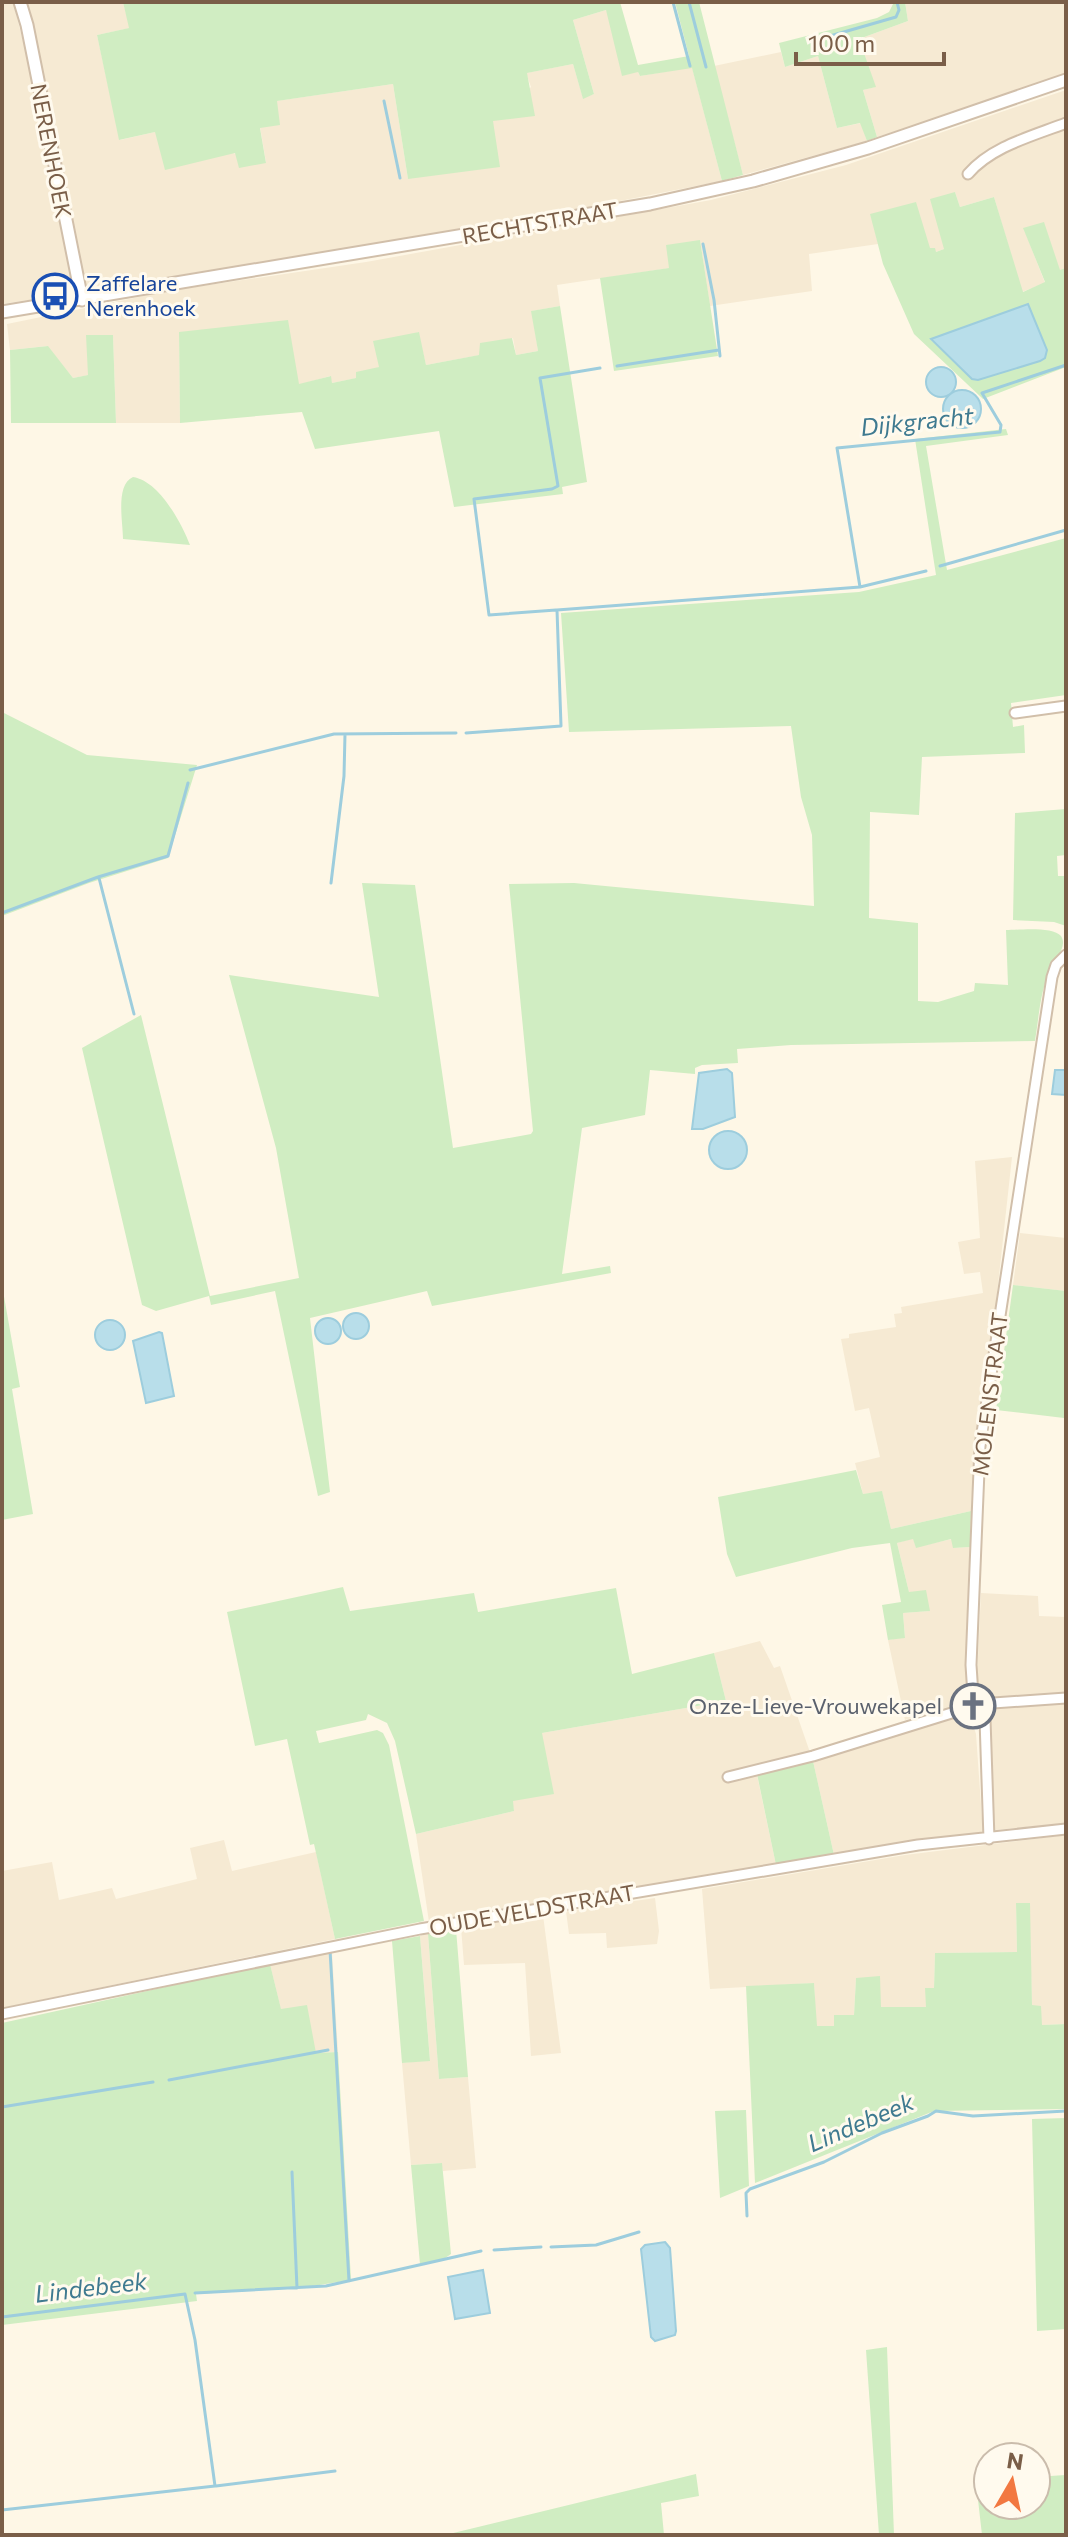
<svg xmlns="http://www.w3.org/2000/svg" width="1068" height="2537" font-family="Commissioner,sans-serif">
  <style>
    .residential { fill: #f6ead3 }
    .green { fill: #d0edc2; fill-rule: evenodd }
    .water { fill: #b8deea; stroke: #9dcddd; stroke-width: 2 }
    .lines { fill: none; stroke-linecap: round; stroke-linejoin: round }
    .stream { stroke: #9dcddd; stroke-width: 3 }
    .minor-casing { stroke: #d1bfaa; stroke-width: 13 }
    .tertiary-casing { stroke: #d1bfaa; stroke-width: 15 }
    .minor { stroke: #fff; stroke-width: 9 }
    .tertiary { stroke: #fff; stroke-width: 11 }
    .labels { text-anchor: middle; stroke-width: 6; stroke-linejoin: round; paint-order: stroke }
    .street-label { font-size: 22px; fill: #7a5e48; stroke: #fffaee }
    .transit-label { font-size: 22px; fill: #164399; stroke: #fffaee; text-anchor: start }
    .worship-label { font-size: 22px; fill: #5b616d; stroke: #fffaee; text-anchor: end }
    .water-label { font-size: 24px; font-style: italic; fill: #3f7a90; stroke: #fffaee }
  </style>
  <rect width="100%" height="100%" fill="#fef7e6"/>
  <!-- residential -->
  <path class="residential" d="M2 2H13L24 45 74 293 2 304Z
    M28 2H123L130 28 97 35 120 140 155 132 266 162 260 127 276 101 393 84 408 179 493 121 531 87 526 73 573 64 583 98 594 94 573 20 606 10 640 76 692 67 722 181 543 216 88 290 85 289Z
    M905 2H1066V77L877 137 863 90 875 87 859 39 908 21Z
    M781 52 785 67 818 56 837 128 861 123 867 141 743 175 714 66Z
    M1066 90V268L1060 271 1024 229 1045 283 1022 292 994 197 960 207 955 192 944 249 936 252 871 214 878 244 809 254 812 291 710 306 700 240 670 268 557 285 560 306 532 311 538 351 516 355 513 338 480 355 426 365 418 332 379 367 357 378 332 383 330 376 299 385 179 332 180 423H116L113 335 89 375 73 378 47 346 10 350 7 324 168 291 366 262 711 200 846 165Z
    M1012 1157 996 1303 974 1451 971 1511 891 1529 882 1492 863 1494 855 1463 880 1457 869 1408 855 1411 841 1339 849 1338V1334L896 1327 894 1314 902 1313 901 1307 983 1293 980 1272 964 1274 958 1242 980 1238 975 1161Z
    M1020 1233 1066 1238V1291L1013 1285Z
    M913 1538 916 1547 952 1539 954 1548 970 1547 966 1686 963 1698 953 1706 905 1720 888 1640 905 1637 903 1613 930 1611 909 1592 897 1543Z
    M981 1593 1038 1596 1039 1616 1066 1617V1823L995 1830 987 1712 977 1678Z
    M760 1641 774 1668 780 1666 813 1761 959 1716 968 1709 976 1734 983 1833 834 1855 813 1761 757 1775 776 1865 429 1922 416 1834 514 1811 512 1801 542 1733 726 1701 714 1653Z
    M1066 1835V2024L1042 2025 1032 2006 1029 1903H1016L1017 1952 935 1953 934 1988 926 2007H881L856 1978 854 2015 834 2026H816L814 1983 710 1989 702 1889 905 1855Z
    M224 1840 232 1871 316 1852 335 1939 2 2008V1871L52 1862 59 1900 112 1888 116 1899 197 1879 190 1848Z
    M655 1898 659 1931 657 1944 607 1948 606 1933 569 1934 566 1911Z
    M543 1915 561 2053 531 2056 525 1963 464 1965 461 1927Z
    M428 1934 439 2079 468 2077 476 2168 443 2171 441 2163 411 2165 402 2063 430 2060 420 1936Z
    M332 1952 338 2052 316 2053 281 2010 270 1964Z"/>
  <!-- green -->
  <path class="green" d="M123 2H620L638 65 689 56 675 2H699L743 175 722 181 692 68 640 76 638 72 622 76 606 10 573 20 594 94 583 99 573 64 527 73 535 116 493 121 500 167 408 179 393 84 277 101 280 125 260 128 266 163 239 168 235 153 165 170 155 132 119 140 97 35 129 28Z
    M894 2H905L908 21 859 39 876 87 863 90 877 137 867 141 860 123 837 128 818 56 785 67 779 43 877 18 889 12Z
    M955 192 960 207 994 197 1023 292 1045 282 1023 228 1044 222 1060 270 1066 268V367L983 399 914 334 883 264 870 214 916 202 930 248H935L936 252 944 249 930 199ZM931 340 1040 361 978 380 972 378Z
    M700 240 718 356 614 371 600 278 669 268 666 245Z
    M560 306 587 482 562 487 563 494 454 507 439 431 315 449 302 412 180 423 179 332 288 320 299 384 331 376 332 383 356 378V372L379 367 373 341 419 332 426 365 479 355 480 343 512 338 516 355 538 351 531 311Z
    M86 335H113L116 423H11L10 350 48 346 73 378 88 375Z
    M1006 429 1008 435 926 446 947 570 1066 538V695L1011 703 1013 727 1024 725 1025 753 922 757 919 815 870 812 869 918 918 923V1001L938 1002 974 991 975 983 1008 985 1006 930C1018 930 1053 926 1061 936 1068 947 1055 958 1051 968 1040 990 1039 1017 1035 1041L791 1045 737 1049 738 1063 702 1065 695 1068V1074L650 1070 645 1115 582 1128 562 1274 610 1266 611 1273 432 1306 427 1291 310 1318 330 1492 318 1496 275 1291 211 1305 209 1296 156 1311 142 1305 82 1048 141 1015 210 1296 299 1278 276 1148 229 975 379 997 362 883 415 885 453 1148 531 1134 533 1131 509 884 574 883 814 906 812 835 801 797 791 726 569 732 561 613 859 592 936 575 915 439Z
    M133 477C159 481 181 522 190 545L123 539C123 522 115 485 133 477Z
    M2 712 87 755 197 765 168 858 89 883 2 916Z
    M1066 809V855L1057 856 1058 876H1066V926L1054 922 1013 920 1015 813Z
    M2 1285 20 1387 12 1389 33 1514 2 1520Z
    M1013 1285 1066 1291 1064 1418 996 1410Z
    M856 1470 863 1494 882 1491 891 1529 971 1511 970 1547 953 1548 951 1539 916 1548 913 1539 897 1543 909 1592 926 1590 930 1611 903 1613 905 1638 888 1640 882 1605 901 1602 890 1543 852 1548 736 1577 727 1554 718 1497Z
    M343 1587 350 1611 474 1593 478 1612 616 1588 632 1674 714 1653 726 1701 542 1733 554 1794 513 1801 514 1811 416 1834 395 1741 387 1723 368 1714 366 1720 316 1731 319 1743 377 1730 383 1733 389 1745 424 1921 335 1939 314 1844 310 1845 287 1739 255 1746 227 1612Z
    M813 1761 834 1855 776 1865 757 1774Z
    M1016 1903H1030L1032 2005 1041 2006 1042 2025 1066 2024V2109L934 2111 755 2183 746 1986 814 1983 817 2026H834V2015H854L856 1978 880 1976 881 2007H926L925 1988H934L935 1953 1017 1952Z
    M456 1929 468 2077 439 2079 428 1934Z
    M420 1936 430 2061 402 2063 392 1941Z
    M270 1964 281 2009 307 2005 316 2053 338 2052 351 2280 300 2288 196 2294 197 2301 2 2325V2023Z
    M746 2110 749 2186 720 2198 715 2111Z
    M1066 2118V2329L1037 2331 1032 2119Z
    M442 2163 451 2254 441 2261 420 2264 411 2165Z
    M887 2347 894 2535H879L866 2350Z
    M696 2474 699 2496 661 2503 664 2535H445Z
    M1065 2475 1066 2535H982L976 2482 988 2481V2505H1036V2477Z"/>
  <!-- water -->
  <path class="water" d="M1028 304 1047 350 1045 358 1040 361 978 380 972 379 931 339Z
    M926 382a15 15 0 1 1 30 0a15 15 0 1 1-30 0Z
    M943 409a19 19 0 1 1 38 0a19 19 0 1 1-38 0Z
    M727 1069 732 1073 735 1117 703 1129H692L699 1073Z
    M1055 1070H1066V1095L1052 1094Z
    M709 1150a19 19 0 1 1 38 0a19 19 0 1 1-38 0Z
    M343 1326a13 13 0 1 1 26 0a13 13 0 1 1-26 0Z
    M315 1331a13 13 0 1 1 26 0a13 13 0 1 1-26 0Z
    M95 1335a15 15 0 1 1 30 0a15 15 0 1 1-30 0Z
    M159 1332 162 1333 174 1396 146 1403 133 1341Z
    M665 2242 670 2248 676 2331 675 2335 655 2341 651 2337 641 2249 645 2245Z
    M483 2270 490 2313 455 2319 448 2277Z"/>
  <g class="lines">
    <!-- stream -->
    <path class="stream" d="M196 2H197
      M673 2 690 66
      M689 2 706 67
      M809 42 896 17 899 10 897 2
      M384 101 400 178
      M703 244 714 300 720 356
      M617 366 719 350
      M940 566 1066 530
      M860 587 926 571
      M556 610 489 615 474 499 552 489 558 486 540 378 600 368
      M466 733 561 726 557 610 860 587 837 448 1000 432 1001 425 982 393 1066 365
      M190 770 334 734 456 733
      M99 878 134 1014
      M331 883 344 776 345 734
      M2 913 98 877 168 856 188 783
      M330 1950 349 2281
      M169 2080 328 2050
      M2 2107 153 2082
      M292 2172 297 2288
      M747 2216 746 2193 750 2189 824 2162 882 2133 928 2116 936 2111 973 2116 1066 2111
      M551 2247 596 2245 639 2232
      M494 2250 541 2247
      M195 2293 326 2286 481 2251
      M2 2317 185 2294 195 2340 215 2486 2 2510
      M216 2486 335 2471"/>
    <!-- minor casing -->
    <g class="minor-casing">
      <path id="minor" d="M968 174C992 146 1033 136 1066 123
        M1015 713 1066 706
        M979 1704 1066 1698
        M728 1777 813 1756 958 1711 973 1695
        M989 1839 985 1719 973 1695 971 1665 980 1446 1052 977 1056 965 1066 955
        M2 2014 420 1929 918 1845 1066 1829"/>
    </g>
    <!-- tertiary casing -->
    <g class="tertiary-casing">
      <path id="tertiary" d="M20 2 27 25 82 300
        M2 312 650 204 753 181 868 148 1066 80"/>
    </g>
    <!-- minor -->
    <use href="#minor" class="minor"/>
    <!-- tertiary -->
    <use href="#tertiary" class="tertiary"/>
  </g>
  <!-- icons -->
  <defs>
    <g id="bus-ring" transform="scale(2.3)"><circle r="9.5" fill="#fffaee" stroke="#1a4fb4" stroke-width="1.5"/><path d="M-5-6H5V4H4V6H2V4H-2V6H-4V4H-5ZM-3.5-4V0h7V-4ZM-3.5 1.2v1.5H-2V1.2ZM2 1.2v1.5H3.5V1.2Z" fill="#1a4fb4"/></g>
    <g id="church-ring" transform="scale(2.3)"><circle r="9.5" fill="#fffaee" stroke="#6b7280" stroke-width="1.5"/><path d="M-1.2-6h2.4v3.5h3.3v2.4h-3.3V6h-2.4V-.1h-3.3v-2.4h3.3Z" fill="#6b7280"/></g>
  </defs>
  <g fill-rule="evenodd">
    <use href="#bus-ring" x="55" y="296"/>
    <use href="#church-ring" x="973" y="1706"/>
  </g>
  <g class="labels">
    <!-- street labels -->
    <g class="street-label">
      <text transform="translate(51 151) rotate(79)" y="8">NERENHOEK</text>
      <text transform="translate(540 223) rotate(-10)" y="8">RECHTSTRAAT</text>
      <text transform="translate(990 1394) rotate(-83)" y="8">MOLENSTRAAT</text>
      <text transform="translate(532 1910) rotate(-10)" y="8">OUDE VELDSTRAAT</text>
    </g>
    <!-- transit labels -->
    <g class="transit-label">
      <text x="86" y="291">Zaffelare<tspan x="86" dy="25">Nerenhoek</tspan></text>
    </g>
    <!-- worship labels -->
    <g class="worship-label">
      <text x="942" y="1714">Onze-Lieve-Vrouwekapel</text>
    </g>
    <!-- water labels -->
    <g class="water-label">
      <text transform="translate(917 422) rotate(-6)" y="8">Dijkgracht</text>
      <text transform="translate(861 2123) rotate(-23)" y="8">Lindebeek</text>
      <text transform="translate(91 2288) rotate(-7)" y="8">Lindebeek</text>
    </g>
  </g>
  <!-- border -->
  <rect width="1068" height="2537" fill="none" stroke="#7a5e48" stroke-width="8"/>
  <!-- north arrow -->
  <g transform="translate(1012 2481) rotate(9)"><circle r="38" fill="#fffaee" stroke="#cabcac" stroke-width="2"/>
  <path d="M0-6L14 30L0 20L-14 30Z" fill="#f27841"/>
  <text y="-12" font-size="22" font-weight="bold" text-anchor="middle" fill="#7a5e48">N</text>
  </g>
  <!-- scale -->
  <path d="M796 52v12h148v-12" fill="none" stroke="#7a5e48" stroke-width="4"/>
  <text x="808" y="52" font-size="24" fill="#7a5e48" stroke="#fffaee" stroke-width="6" paint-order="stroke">100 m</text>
</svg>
